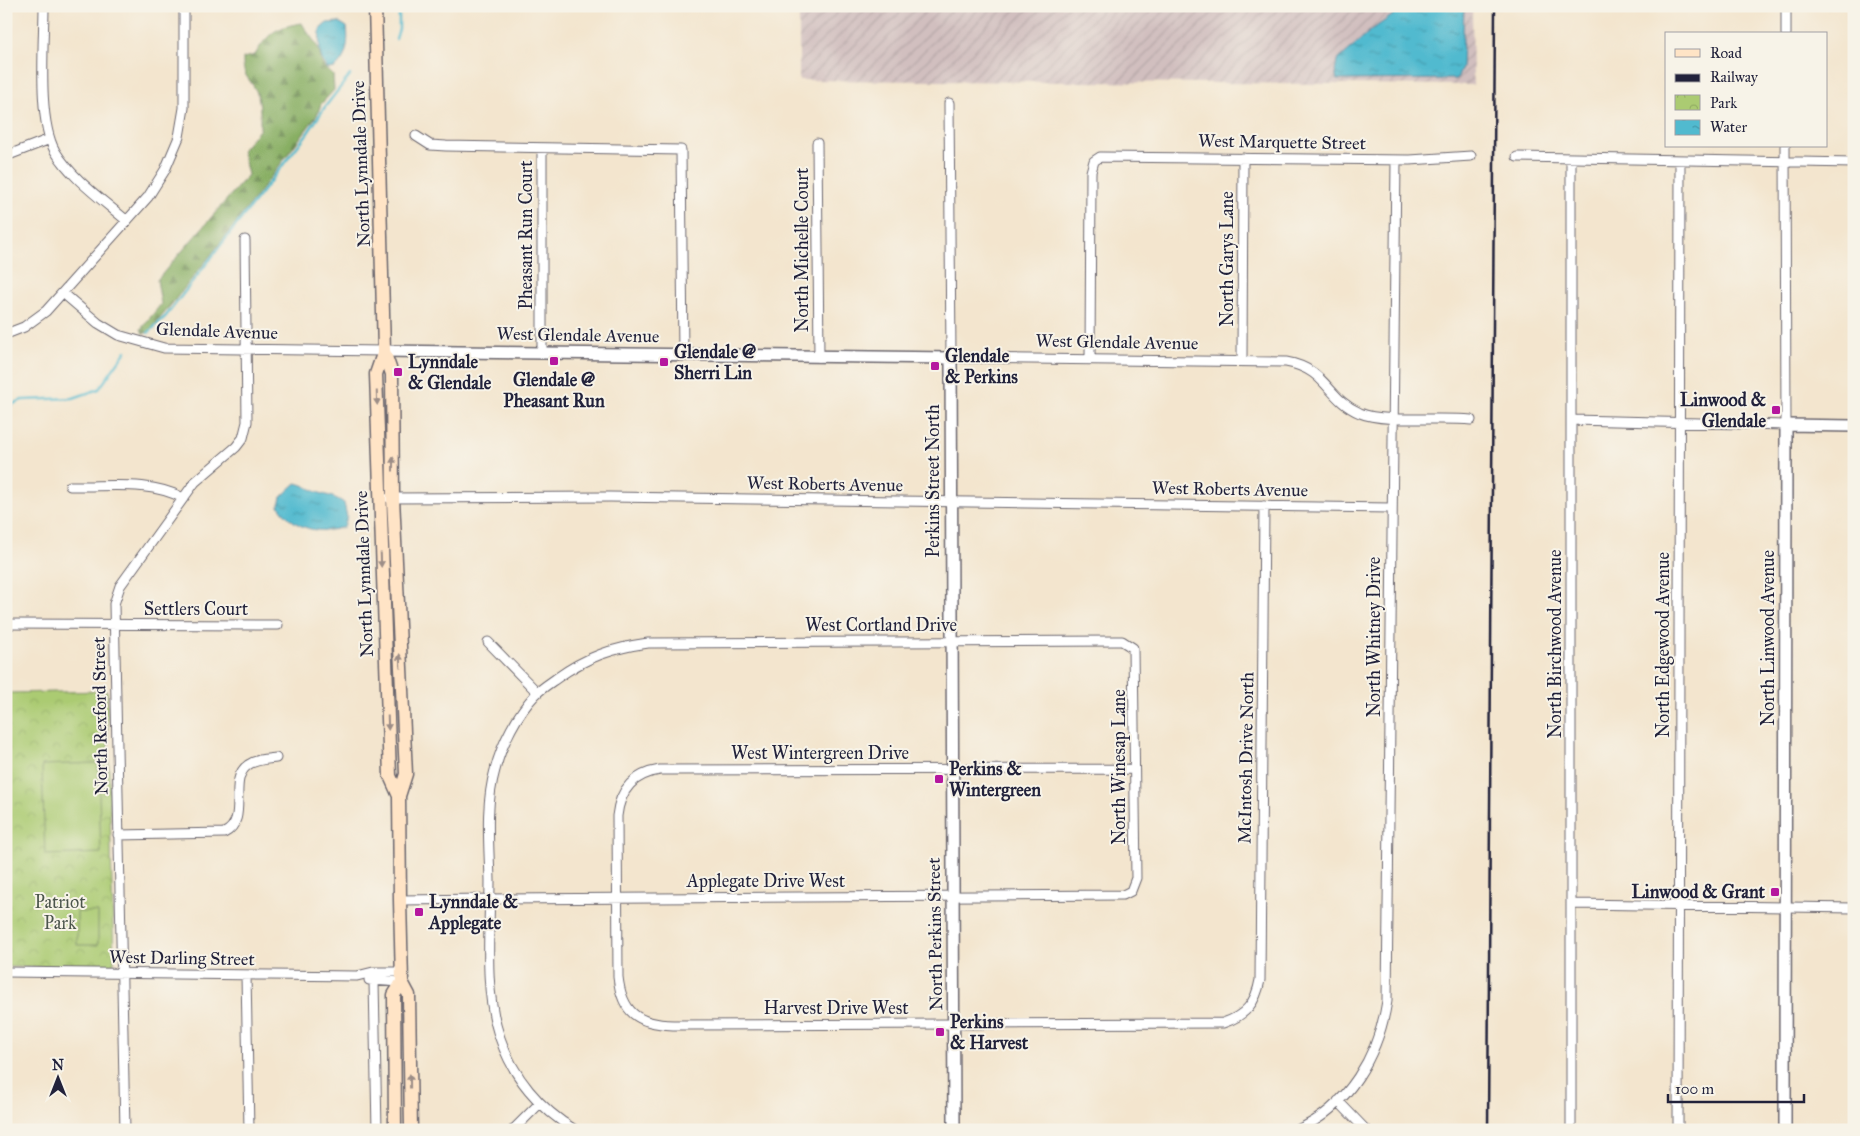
<svg xmlns="http://www.w3.org/2000/svg" width="1860" height="1136" font-family="'IM FELL Great Primer',serif">
  <style>
    .industrial { fill: url(#industrial-furrows) }
    .forest { fill: url(#forest-firs); stroke: #556850 }
    .park { fill: url(#park-crowns); stroke: #667656 }
    .pitch { fill: #abcb72; stroke: #667656 }
    .water { fill: url(#water-ripples); stroke: #3a6e85 }
    .lines { fill: none; stroke-linecap: round; stroke-linejoin: round }
    .stream { stroke: #51bacf; stroke-width: 2.5 }
    .minor-casing { stroke: #6b666e; stroke-width: 11 }
    .tertiary-casing { stroke: #6b666e; stroke-width: 14 }
    .secondary-casing { stroke: #6b666e; stroke-width: 15 }
    .minor { stroke: #fff; stroke-width: 9 }
    .tertiary { stroke: #fff; stroke-width: 11 }
    .secondary { stroke: #ffe4c6; stroke-width: 12 }
    .rail { stroke: #22223b; stroke-width: 2.5 }
    .oneway { fill: #9c8d87 }
    .poi-dot { fill: #b5179e; stroke: #f7f3e8; stroke-width: 2 }
    .labels { text-anchor: middle; stroke-width: 4; stroke-linejoin: round; paint-order: stroke }
    .street-label { font-size: 18px; fill: #22223b; stroke: #f7f3e8 }
    .poi-label { font-size: 18px; font-weight: bold; fill: #22223b; stroke: #f7f3e8; text-anchor: start }
    .park-label { font-size: 18px; fill: #4b554c; stroke: #f7f3e8 }
  </style>
  <defs>
    <pattern id="industrial-furrows" width="10" height="10" patternUnits="userSpaceOnUse" patternTransform="scale(1.25)"><rect width="10" height="10" fill="#d1bfbf"/><path d="M-1 1l2-2M0 10L10 0M9 11l2-2" fill="none" stroke="#b3a4a5"/></pattern>
    <pattern id="forest-firs" width="22" height="20" patternUnits="userSpaceOnUse" patternTransform="scale(1.25)"><rect width="22" height="20" fill="#88af64"/><path d="M5 1l3.5 6h-7zM16 11l3.5 6h-7z" fill="#6f8e54"/></pattern>
    <pattern id="park-crowns" width="20" height="18" patternUnits="userSpaceOnUse" patternTransform="scale(1.25)"><rect width="20" height="18" fill="#abcb72"/><path d="M2 6a3 3 0 1 1 6 0M12 15a3 3 0 1 1 6 0" fill="none" stroke="#93ae64"/></pattern>
    <pattern id="water-ripples" width="26" height="14" patternUnits="userSpaceOnUse" patternTransform="scale(1.25)"><rect width="26" height="14" fill="#51bacf"/><path d="M2 4q2-2 4 0t4 0M15 11q2-2 4 0t4 0" fill="none" stroke="#4397a9"/></pattern>
  </defs>
  <rect width="100%" height="100%" fill="#f7f3e8"/>
  <filter id="ink" filterUnits="userSpaceOnUse"><feTurbulence type="fractalNoise" baseFrequency=".02" numOctaves="2"/><feDisplacementMap in="SourceGraphic" scale="10" xChannelSelector="R" yChannelSelector="G"/><feConvolveMatrix kernelMatrix="1 2 1 2 8 2 1 2 1" color-interpolation-filters="sRGB"/></filter>
  <filter id="wash" filterUnits="userSpaceOnUse"><feTurbulence type="fractalNoise" baseFrequency=".0096" numOctaves="4" result="noise"/><feDisplacementMap in="SourceGraphic" scale="20" xChannelSelector="R" yChannelSelector="G"/><feGaussianBlur stdDeviation="1.12" result="paint"/><feColorMatrix in="noise" values="0 0 0 0 0 0 0 0 0 0 0 0 0 0 0 0 0 1.4 0 .05"/><feComposite in="paint" operator="in"/></filter>
  <g filter="url(#wash)">
    <rect width="100%" height="100%" fill="#f3e5ce"/>
    <!-- industrial -->
    <path class="industrial" d="M799 6H1472L1473 85 799 80Z"/>
    <!-- forest -->
    <path class="forest" d="M302 23C306 31 315 41 318 48 324 65 318 62 333 75L334 90 321 104 317 115C263 189 207 261 149 332L143 334 141 329 161 304 157 280 248 175 242 150 260 129C260 118 261 104 257 93 250 77 242 78 243 58L255 55C268 33 276 27 302 23Z"/>
    <!-- park -->
    <path class="park" d="M107 691 114 963 109 967H6V693Z"/>
    <!-- pitch -->
    <path class="pitch" d="M98 763 101 853 45 855 42 765Z
      M77 912H98V945H77Z"/>
    <!-- water -->
    <path class="water" d="M1398 6H1464L1462 68 1457 79 1337 80 1335 71 1337 61 1370 31 1393 15Z
      M339 22 347 27C349 43 347 58 335 68L328 69C318 59 319 42 320 29L327 23Z
      M296 483C306 485 311 490 320 493 329 496 336 497 344 503L347 517 344 527C318 535 294 529 279 506L281 497Z"/>
    <g class="lines">
      <!-- stream -->
      <path class="stream" d="M396 39 399 29V6
        M148 333 166 316 307 134 325 107 350 75
        M6 407 22 400 73 398 99 389 126 351"/>
    </g>
  </g>
  <g filter="url(#ink)">
    <g class="lines">
      <!-- minor casing -->
      <g class="minor-casing">
        <path id="minor" d="M44 6C44 44 37 119 55 151 72 179 103 200 127 221
          M1786 6V34
          M949 103 951 358 1286 362C1327 369 1327 399 1360 413 1382 423 1442 417 1471 420
          M416 136 430 145 446 146 681 150 683 355
          M817 143 819 357
          M542 148V352
          M6 156 50 139
          M1517 157 1854 163
          M63 293 98 323 118 335 164 348 384 351
          M6 334 24 327 46 311 148 197 165 170 179 137 184 108V6
          M1090 359 1091 172 1094 161 1100 157 1410 160 1471 156
          M1242 361 1243 158
          M1572 420 1786 425 1785 146
          M70 486C107 487 150 480 183 498
          M389 498 610 497 1391 508
          M6 624 278 625
          M488 642 537 692
          M1134 769 660 770C634 774 620 789 617 816L618 977C622 1013 638 1024 673 1025L1223 1023C1245 1016 1256 1003 1260 980L1264 506
          M118 835 224 833C251 820 226 780 248 765 256 759 267 759 276 758
          M400 900 490 899 1123 895 1131 891 1136 878 1133 648 1122 641H1116L648 643C613 648 586 657 557 678 550 683 542 688 536 694 517 714 502 743 495 770 485 805 489 844 490 880 490 930 483 990 500 1038 513 1077 540 1109 575 1130
          M1571 904 1854 908
          M6 972 357 976 373 972H401
          M246 975 249 1130
          M369 980 402 982
          M374 982 377 1130
          M1338 1101 1366 1130
          M125 1130 114 604 120 586 195 482 236 447 243 438 247 422 245 240
          M513 1130 540 1103
          M1297 1130C1348 1108 1379 1054 1387 1001L1396 160
          M1571 1130V158
          M1678 1130 1680 160"/>
      </g>
      <!-- tertiary casing -->
      <g class="tertiary-casing">
        <path id="tertiary" d="M384 351 951 358 954 1130
          M1785 1130 1786 425 1854 426"/>
      </g>
      <!-- secondary casing -->
      <g class="secondary-casing">
        <path id="secondary" d="M375 6 384 351 392 374 393 498 406 774 399 796 400 900 402 982 409 995 411 1130
          M384 351 376 374 390 776 399 796
          M395 1130 394 995 402 982"/>
      </g>
      <!-- minor -->
      <use href="#minor" class="minor"/>
      <!-- tertiary -->
      <use href="#tertiary" class="tertiary"/>
      <!-- secondary -->
      <use href="#secondary" class="secondary"/>
      <!-- rail -->
      <path class="rail" d="M1488 1130 1495 6"/>
    </g>
    <!-- one-way arrows -->
    <defs><path id="oneway-solid" d="M-6-.8H1V-3.2L6.5 0L1 3.2V.8H-6Z" transform="scale(1.25)"/></defs>
    <g class="oneway">
      <use href="#oneway-solid" transform="translate(377 398) rotate(88)"/>
      <use href="#oneway-solid" transform="translate(393 464) rotate(-90)"/>
      <use href="#oneway-solid" transform="translate(381 560) rotate(88)"/>
      <use href="#oneway-solid" transform="translate(400 661) rotate(-93)"/>
      <use href="#oneway-solid" transform="translate(388 723) rotate(88)"/>
      <use href="#oneway-solid" transform="translate(410 1081) rotate(-91)"/>
    </g>
  </g>
  <!-- markers -->
  <g class="poi-dot">
    <rect x="549" y="356" width="10" height="10" rx="2.5"/>
    <rect x="659" y="357" width="10" height="10" rx="2.5"/>
    <rect x="930" y="361" width="10" height="10" rx="2.5"/>
    <rect x="393" y="367" width="10" height="10" rx="2.5"/>
    <rect x="1771" y="405" width="10" height="10" rx="2.5"/>
    <rect x="934" y="774" width="10" height="10" rx="2.5"/>
    <rect x="1770" y="887" width="10" height="10" rx="2.5"/>
    <rect x="414" y="907" width="10" height="10" rx="2.5"/>
    <rect x="935" y="1027" width="10" height="10" rx="2.5"/>
  </g>
  <g class="labels">
    <!-- street labels -->
    <g class="street-label">
      <text transform="translate(1282 142) rotate(1)" y="6">West Marquette Street</text>
      <text transform="translate(361 164) rotate(-92)" y="6">North Lynndale Drive</text>
      <text transform="translate(526 235) rotate(-90)" y="6">Pheasant Run Court</text>
      <text transform="translate(802 250) rotate(-90)" y="6">North Michelle Court</text>
      <text transform="translate(1227 259) rotate(-90)" y="6">North Garys Lane</text>
      <text transform="translate(217 331) rotate(2)" y="6">Glendale Avenue</text>
      <text transform="translate(578 335) rotate(1)" y="6">West Glendale Avenue</text>
      <text transform="translate(1117 342) rotate(1)" y="6">West Glendale Avenue</text>
      <text transform="translate(933 481) rotate(-90)" y="6">Perkins Street North</text>
      <text transform="translate(825 484) rotate(1)" y="6">West Roberts Avenue</text>
      <text transform="translate(1230 489) rotate(1)" y="6">West Roberts Avenue</text>
      <text transform="translate(364 574) rotate(-92)" y="6">North Lynndale Drive</text>
      <text x="196" y="615">Settlers Court</text>
      <text x="881" y="631">West Cortland Drive</text>
      <text transform="translate(1374 637) rotate(-90)" y="6">North Whitney Drive</text>
      <text transform="translate(1768 638) rotate(-90)" y="6">North Linwood Avenue</text>
      <text transform="translate(1555 644) rotate(-90)" y="6">North Birchwood Avenue</text>
      <text transform="translate(1663 645) rotate(-90)" y="6">North Edgewood Avenue</text>
      <text transform="translate(100 716) rotate(-91)" y="6">North Rexford Street</text>
      <text x="820" y="759">West Wintergreen Drive</text>
      <text transform="translate(1246 758) rotate(-89)" y="6">McIntosh Drive North</text>
      <text transform="translate(1119 767) rotate(-90)" y="6">North Winesap Lane</text>
      <text x="766" y="887">Applegate Drive West</text>
      <text transform="translate(935 934) rotate(-91)" y="6">North Perkins Street</text>
      <text transform="translate(182 958) rotate(1)" y="6">West Darling Street</text>
      <text x="836" y="1014">Harvest Drive West</text>
    </g>
    <!-- poi labels -->
    <g class="poi-label">
      <text x="674" y="358">Glendale @<tspan x="674" dy="21">Sherri Lin</tspan></text>
      <text x="945" y="362">Glendale<tspan x="945" dy="21">&amp; Perkins</tspan></text>
      <text x="408" y="368">Lynndale<tspan x="408" dy="21">&amp; Glendale</tspan></text>
      <text x="554" y="386" text-anchor="middle">Glendale @<tspan x="554" dy="21">Pheasant Run</tspan></text>
      <text x="1766" y="406" text-anchor="end">Linwood &amp;<tspan x="1766" dy="21">Glendale</tspan></text>
      <text x="949" y="775">Perkins &amp;<tspan x="949" dy="21">Wintergreen</tspan></text>
      <text x="1765" y="898" text-anchor="end">Linwood &amp; Grant</text>
      <text x="429" y="908">Lynndale &amp;<tspan x="429" dy="21">Applegate</tspan></text>
      <text x="950" y="1028">Perkins<tspan x="950" dy="21">&amp; Harvest</tspan></text>
    </g>
    <!-- park labels -->
    <g class="park-label">
      <text x="60" y="908">Patriot<tspan x="60" dy="21">Park</tspan></text>
    </g>
  </g>
  <!-- margin -->
  <rect width="1860" height="1136" fill="none" stroke="#f7f3e8" stroke-width="25"/>
  <!-- legend -->
  <rect x="1665" y="32" width="162" height="115" fill="#f7f3e8" stroke="#a29fa3"/>
  <rect x="1675" y="49" width="25" height="8" fill="#ffe4c6" stroke="#a29fa3"/>
  <text x="1710" y="58" font-size="15" fill="#22223b">Road</text>
  <rect x="1675" y="74" width="25" height="8" fill="#22223b" stroke="#a29fa3"/>
  <text x="1710" y="82" font-size="15" fill="#22223b">Railway</text>
  <rect x="1675" y="95" width="25" height="15" fill="url(#park-crowns)" stroke="#a29fa3"/>
  <text x="1710" y="108" font-size="15" fill="#22223b">Park</text>
  <rect x="1675" y="120" width="25" height="15" fill="url(#water-ripples)" stroke="#a29fa3"/>
  <text x="1710" y="132" font-size="15" fill="#22223b">Water</text>
  <!-- north arrow -->
  <g transform="translate(58 1078)" stroke="#f7f3e8" stroke-width="4" paint-order="stroke">
  <path d="M0-4L9 19L0 12L-9 19Z" fill="#22223b"/>
  <text y="-8" font-size="14" font-weight="bold" text-anchor="middle" fill="#22223b">N</text>
  </g>
  <!-- scale -->
  <path d="M1668 1094v8h136v-8" fill="none" stroke="#22223b" stroke-width="2.5"/>
  <text x="1675" y="1094" font-size="15" fill="#22223b" stroke="#f7f3e8" stroke-width="4" paint-order="stroke">100 m</text>
</svg>
